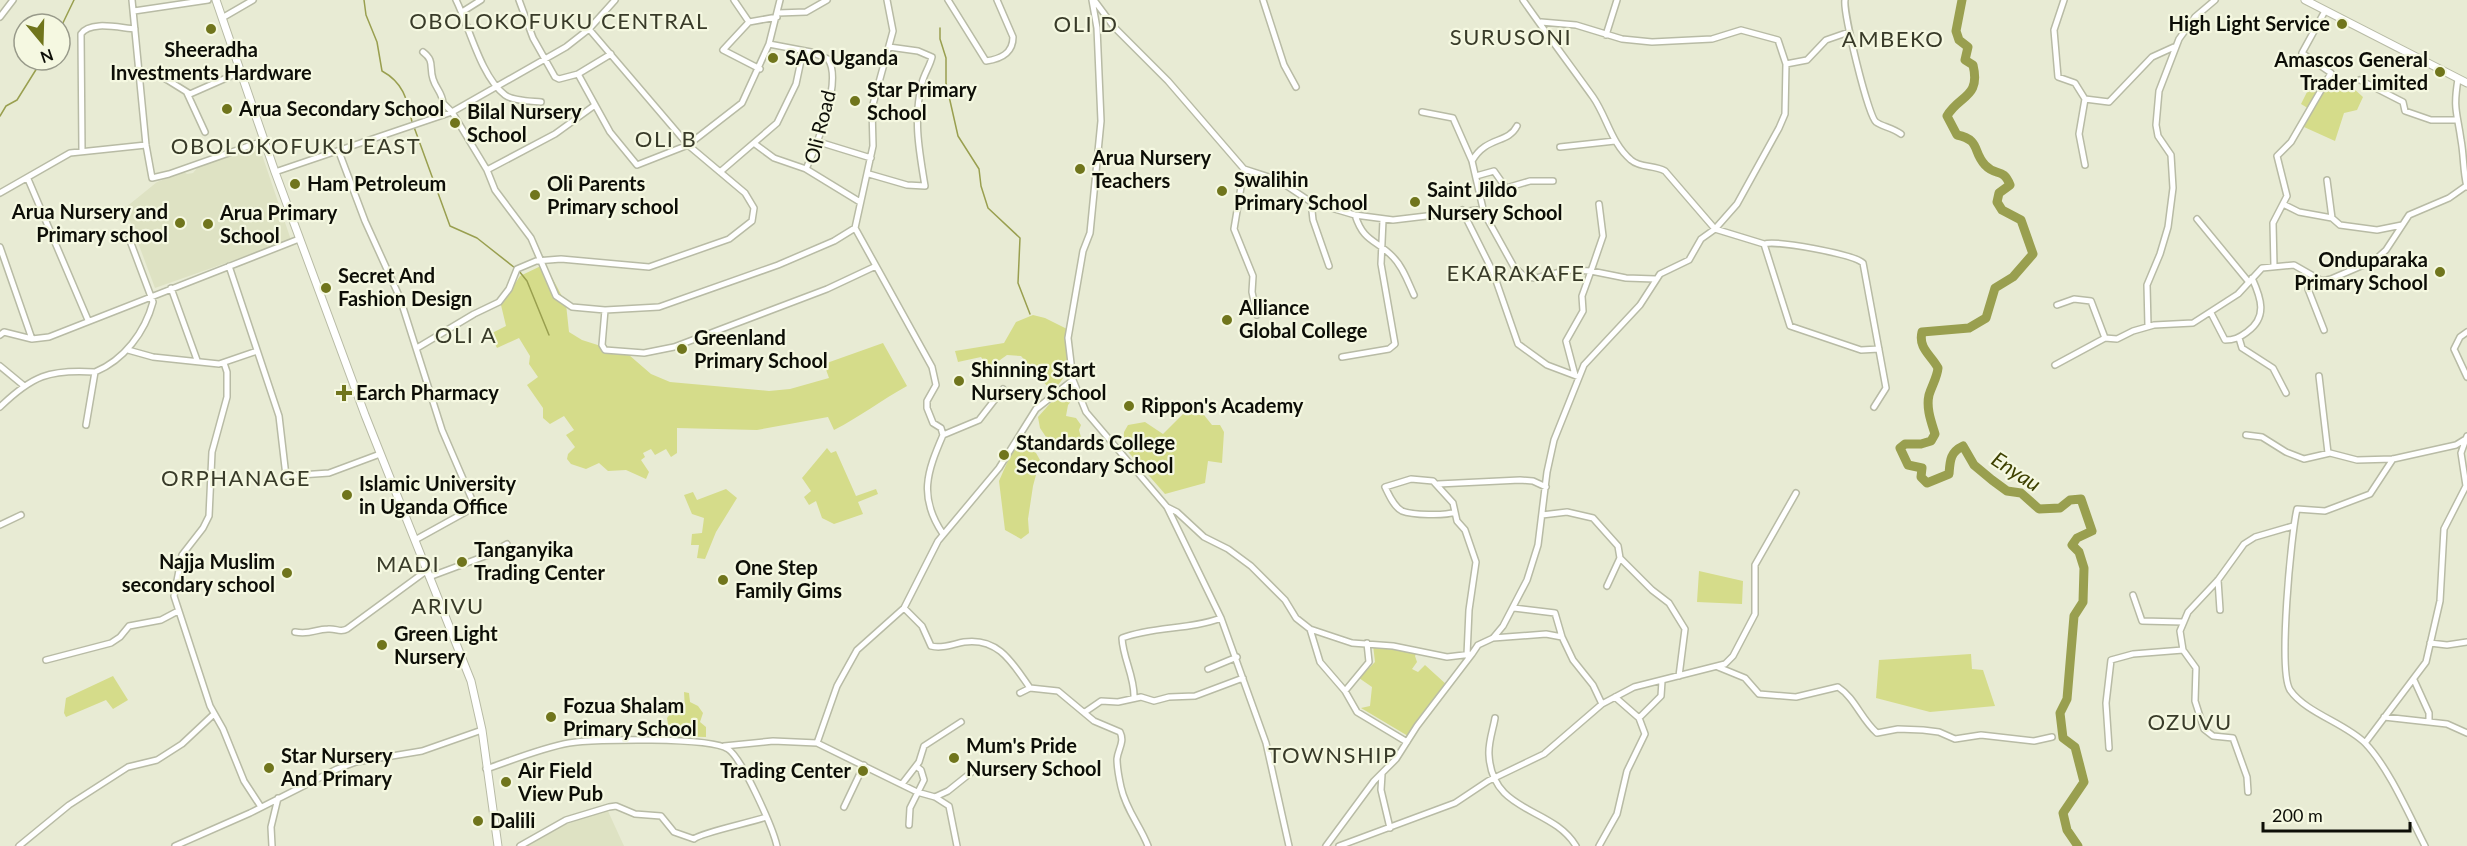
<svg xmlns="http://www.w3.org/2000/svg" width="2467" height="846" font-family="Lato,sans-serif">
  <style>
    .built { fill: #dee2c3 }
    .green { fill: #d5dc8a }
    .lines { fill: none; stroke-linecap: round; stroke-linejoin: round }
    .stream { stroke: #999f4f; stroke-width: 1.5 }
    .river { stroke: #999f4f; stroke-width: 9 }
    .minor-casing { stroke: #b8bba5; stroke-width: 8 }
    .major-casing { stroke: #b8bba5; stroke-width: 9 }
    .minor { stroke: #fff; stroke-width: 5 }
    .major { stroke: #fff; stroke-width: 7 }
    .poi-dot { fill: #70751c; stroke: #f5f8e1; stroke-width: 2 }
    .labels { text-anchor: middle; stroke-width: 4.5; stroke-linejoin: round; paint-order: stroke }
    .poi-label { font-size: 20px; font-weight: bold; fill: #0d0e07; stroke: #f5f8e1; text-anchor: start }
    .street-label { font-size: 20px; fill: #0d0e07; stroke: #f5f8e1 }
    .water-label { font-size: 21px; font-style: italic; fill: #3e4100; stroke: #f5f8e1 }
    .quarter-label { font-size: 22px; letter-spacing: 1.5px; fill: #393b29; stroke: #f5f8e1 }
  </style>
  <rect width="100%" height="100%" fill="#e8ebd4"/>
  <!-- built -->
  <path class="built" d="M259 146 291 240 155 288 125 208 157 182 184 172 187 174 193 173 198 167Z
    M607 809 624 846H522L567 824Z"/>
  <!-- green -->
  <path class="green" d="M2342 78 2363 97 2357 110 2344 113 2335 141 2304 127 2311 110 2301 104 2309 88 2317 92Z
    M545 264 566 304 569 332 582 340 629 355 651 374 670 382 769 391 790 389 829 378 824 364 883 343 907 386C881 400 860 417 834 430L828 417 757 430 677 428V453L671 457 666 449 655 455 651 449 643 453 645 457 641 460 649 472 646 479 626 470 608 471 599 463 586 469 571 464 567 459 568 454 575 447 566 435 574 430 564 416 550 424 543 418V408L527 385 538 377 529 364 530 356 519 338 497 348 490 334 506 326 501 305 520 276Z
    M1033 315 1045 318 1069 330C1067 351 1072 374 1055 388L1048 387 1021 356 1007 355 993 365 986 364 981 357 958 362 955 351 1004 343 1016 322Z
    M1069 393 1072 400 1068 405 1066 416 1076 418 1081 425 1079 430 1082 441 1075 447 1062 440 1050 443 1040 428 1038 417 1054 399Z
    M1183 414 1204 415 1212 425H1220L1224 432 1222 463 1208 461 1205 483 1165 494 1123 446 1124 432 1128 425 1145 422 1163 434Z
    M1019 445 1036 453 1040 460 1033 486 1028 519 1029 533 1021 539 1005 530 999 481 1010 456Z
    M827 448 831 453 836 451 856 496 876 489 878 494 858 502 863 514 834 524 822 518 816 501 809 505 804 497 811 491 802 478Z
    M726 489 737 498 716 532 705 559 697 558 699 545H691L692 534 702 533 704 518 692 514 684 495 693 492 697 500Z
    M1699 571 1743 581 1742 604 1697 602Z
    M1373 645 1418 650 1415 656 1417 662 1412 669 1418 672 1425 665 1447 685 1408 736 1361 708 1370 706 1372 687 1359 678 1375 662Z
    M1971 654 1972 669 1983 670 1995 706 1930 712 1876 698 1879 660Z
    M113 676 128 700 113 709 106 700 66 717 64 713 66 698Z
    M684 692 689 693 690 702 698 706 703 713 700 722 706 727V737L670 736 667 718 670 714 685 709Z"/>
  <g class="lines">
    <!-- stream -->
    <path class="stream" d="M364 0 366 15 377 42 382 71C404 83 407 100 412 122
      M940 28V39L946 58V83L958 136 979 169 981 186 988 208 1020 238 1018 283 1030 314
      M60 29 74 0
      M0 116 6 106 17 100 42 60
      M414 127 450 226 477 238 515 268
      M519 271 527 281 549 335"/>
    <!-- river -->
    <path class="river" d="M1962 0 1956 31 1959 40 1968 47 1965 60 1973 65C1981 98 1959 95 1947 116L1957 135C1981 140 1972 151 1985 165 1996 177 2003 167 2010 185L1999 193 1997 202 2002 210 2021 220 2033 254 2013 277 1995 288 1986 318 1969 328 1922 332C1918 348 1931 355 1938 368 1937 378 1932 385 1929 395 1926 408 1931 421 1935 434L1931 441 1921 444H1905L1900 448 1908 465 1922 468 1921 477 1927 483 1949 474C1950 461 1950 452 1963 446L1974 465 1992 480 2007 491 2021 493 2039 509 2060 508 2070 500 2081 499 2092 531 2077 538 2072 545 2079 552 2084 568 2083 602 2074 616 2067 699 2060 713 2063 738 2075 747 2084 782 2063 813 2067 830 2078 846"/>
    <!-- minor casing -->
    <g class="minor-casing">
      <path id="minor" d="M132 0 146 145 152 178 169 174 263 141
        M456 0C469 26 481 77 505 95 513 101 531 101 541 102
        M519 0 533 38 555 77 559 79 578 74
        M734 0 749 22 777 17
        M780 0 769 44 811 52 828 59C843 81 816 147 806 169L860 202
        M887 0 893 31 872 108 873 146 855 228 932 367 936 385 927 401V408L933 423 941 428 943 435C927 472 918 497 943 534
        M948 0 986 61C1000 59 1013 54 1013 37L997 0
        M1092 0 1097 28 1101 121 1090 233 1083 251 1068 338 1073 380 1086 412 1167 507 1221 618 1266 743 1289 846
        M1094 0 1114 27 1168 81 1244 169 1278 180 1311 202 1355 215 1393 220 1477 210 1484 213 1514 267 1525 277 1536 278 1569 270 1591 271 1603 236 1599 204
        M1263 0 1284 65 1296 87
        M1523 0C1546 33 1570 65 1593 97 1607 117 1611 143 1631 160 1640 168 1654 165 1665 171L1715 229 1737 204 1779 128 1785 114 1786 64 1807 60 1826 40 1849 32
        M1845 0C1843 12 1868 116 1876 122 1881 126 1893 128 1901 134
        M2064 0 2054 30 2058 77 2075 83 2085 99 2079 134 2085 165
        M134 11 208 0
        M462 12 481 0
        M778 13 806 12 827 0
        M0 17 13 0
        M222 18 253 0
        M749 22 723 50 760 69
        M1541 22 1576 25 1622 39 1652 42 1712 39 1741 30 1778 40 1786 64
        M1606 35 1617 0
        M423 52C435 61 429 67 433 79 436 89 442 92 443 103L452 112 487 170 495 190 531 238 556 296 572 307 605 310 659 307 778 265 834 241 855 228
        M611 54 578 74 610 132 637 165 688 145 742 103 769 44
        M139 70 161 76 190 94 240 72
        M2458 79C2453 110 2457 111 2461 140 2464 156 2463 171 2467 187
        M2360 80 2403 102 2405 111 2431 120H2455
        M187 93 205 132
        M2085 99 2109 102 2152 57 2174 47
        M1422 112 1453 118 1472 161 1484 213
        M819 142 871 158
        M755 144 774 158 806 169
        M1560 147 1615 141
        M82 151 81 34C90 20 120 28 135 29
        M339 152 365 221 400 298 442 430 473 502 471 509 415 540
        M1472 161C1486 136 1508 144 1517 126
        M1244 169 1234 229 1253 276 1252 292 1257 315
        M487 170 555 134 595 105
        M275 172 452 112 566 47 589 29 615 0
        M720 172 777 123 796 84 803 51
        M869 174 907 185 925 186C919 150 913 119 922 83 924 74 930 66 932 57L918 51 889 47
        M1476 176 1494 171 1506 188 1530 181H1553
        M28 179 88 320
        M2327 180 2332 218
        M0 193 70 153 146 145
        M1311 202 1313 220 1329 266
        M2285 205 2299 212 2332 218 2340 225 2377 230 2402 225
        M1462 210 1493 272 1518 344 1547 365 1579 377
        M1355 215C1364 243 1376 239 1393 257 1403 267 1408 282 1414 295
        M2197 219 2248 281
        M1764 244C1776 240 1853 254 1863 263L1886 388 1874 407
        M0 247 32 339
        M229 266 279 416 286 476 329 473 380 454
        M2274 266 2273 223 2287 196 2277 156 2291 142 2331 73 2302 53 2325 11
        M171 288 197 360
        M2057 305 2074 299 2091 301 2105 338
        M605 310 602 345 605 350 644 353 674 347 827 289 876 266
        M2211 313 2225 340C2234 340 2239 338 2247 332 2268 317 2261 298 2252 278
        M2148 326 2147 285 2160 254 2168 227 2173 188 2171 155 2158 136 2156 125 2159 91 2179 39 2195 17 2215 0
        M2324 330 2308 289 2309 284 2331 279 2375 260 2386 250 2409 215 2449 198 2466 186
        M2467 332 2460 337 2454 349 2467 377
        M0 335 4 332 32 339 49 337 299 239
        M2239 338 2242 348 2273 368 2286 393
        M417 348 474 314 499 302 509 289 517 269 536 261 561 259 649 267 729 239 752 221 754 208 745 193 688 145 589 29
        M128 350 153 357 219 364 257 351
        M1342 357 1389 349 1395 344 1381 264 1383 220
        M224 363 227 372V397L212 452 209 516 203 528 182 555 174 596 210 706 223 729 244 781 261 807
        M2055 365 2105 338 2117 339 2133 331 2154 325 2193 323 2238 294 2262 268 2294 265 2322 281
        M0 366 23 385
        M1575 375 1566 341 1583 311 1582 296 1591 271 1626 278 1655 279
        M2319 376 2328 453
        M0 407C32 376 49 369 95 372
        M86 425 95 372C124 360 145 332 153 302L129 238
        M943 435 979 420 1003 389
        M2246 435 2262 437 2286 452 2304 459 2330 453 2357 460 2393 459 2456 445 2464 440
        M2393 459 2370 494 2325 511 2297 509C2291 535 2278 671 2290 690 2306 713 2345 723 2365 743 2389 768 2409 815 2425 846
        M1438 484 1520 480 1533 481 1546 487
        M1167 507 1177 512 1204 537 1228 549 1251 566 1285 600 1296 618 1310 629 1352 643 1393 646 1447 657 1472 654 1478 645 1493 638 1503 626 1527 580 1538 545 1547 472 1554 440 1584 365 1640 305 1660 274 1689 260 1701 239 1715 229 1764 244 1790 326 1861 350 1879 349
        M1455 512C1445 516 1412 515 1402 511 1394 507 1389 495 1385 487L1411 479 1433 481 1453 503 1457 521 1465 530 1476 562 1469 610 1467 655
        M1542 515 1567 512 1593 518 1618 546 1620 558 1652 590 1669 603 1685 629 1679 676
        M0 525 21 515
        M429 577 488 555 507 544
        M2218 580 2220 610
        M1607 586 1620 558
        M2133 595 2142 621 2183 622
        M904 608 922 626 931 646C942 649 953 644 964 642 999 637 1013 664 1030 688L1058 691 1094 721 1120 732C1125 742 1118 749 1117 759 1117 769 1119 778 1121 787 1126 810 1140 825 1148 846
        M1514 608 1555 613 1562 637
        M1310 629 1320 662 1345 691 1357 712 1407 742
        M295 632C311 635 315 629 328 629 336 628 340 633 347 629L426 571
        M1493 638 1546 634 1562 637 1573 660 1593 685 1602 704
        M2430 643 2447 645 2467 642
        M46 660 111 643 120 637 129 626 161 620 178 611
        M1718 667 1745 678 1759 694 1796 697 1838 687C1855 698 1861 719 1877 733L1898 729 1923 730 1939 732 1955 739 1981 735 2034 741 2052 737
        M1208 669 1237 657
        M2414 680 2429 713V722
        M1345 691 1369 662 1367 643
        M1020 693 1030 688
        M1134 698C1135 677 1123 659 1122 638 1154 626 1190 630 1221 618
        M1085 712 1101 701 1118 702 1141 697 1154 701 1169 697 1195 696 1243 678
        M2384 717 2447 724 2467 733
        M1495 718C1493 730 1488 743 1489 755 1492 814 1552 806 1576 846
        M1639 718 1661 696 1662 681
        M817 743 917 792 935 797 949 806 957 846
        M2365 743 2426 662 2440 601 2444 529 2466 486 2461 453 2467 436
        M724 746 773 741 817 743 837 686 857 650 904 608 938 541 999 468 1036 409 1073 380
        M2109 748 2106 703 2111 660 2133 654 2183 650
        M486 769C513 760 541 748 569 743 594 739 711 737 728 749 742 758 773 828 777 846
        M1382 774 1381 790 1390 828
        M902 784 919 762 924 746 961 722
        M2248 792 2247 777 2233 738 2213 736 2204 729 2195 701 2196 668 2183 650 2180 631 2188 612 2218 580 2244 544 2255 537 2293 526
        M935 797 948 791 973 771 1004 768
        M844 807 864 765
        M909 825 910 808 924 780 921 770 916 766
        M19 846 69 805 128 767 157 760 182 744 214 714
        M175 846 250 813 337 769 356 762 422 751 482 730
        M272 846 271 827 278 798
        M520 846 566 820 609 807 616 806 635 814 661 816 674 832 694 839C700 833 753 822 766 817
        M1326 846 1374 781 1396 759 1417 726 1472 654
        M1339 846 1455 803 1488 781 1544 754 1602 704 1634 687 1725 664 1733 656 1755 614V565L1796 493
        M1599 846 1617 814 1627 771 1645 734 1639 718 1615 697"/>
    </g>
    <!-- major casing -->
    <g class="major-casing">
      <path id="major" d="M216 0 275 172 365 415 471 681 482 730 498 846
        M2305 0 2467 83"/>
    </g>
    <!-- minor -->
    <use href="#minor" class="minor"/>
    <!-- major -->
    <use href="#major" class="major"/>
  </g>
  <!-- markers -->
  <g class="poi-dot">
    <circle cx="2342" cy="24" r="6"/>
    <circle cx="211" cy="29" r="6"/>
    <circle cx="773" cy="58" r="6"/>
    <circle cx="2440" cy="72" r="6"/>
    <circle cx="855" cy="101" r="6"/>
    <circle cx="227" cy="109" r="6"/>
    <circle cx="455" cy="123" r="6"/>
    <circle cx="1080" cy="169" r="6"/>
    <circle cx="295" cy="184" r="6"/>
    <circle cx="1222" cy="191" r="6"/>
    <circle cx="535" cy="195" r="6"/>
    <circle cx="1415" cy="202" r="6"/>
    <circle cx="180" cy="223" r="6"/>
    <circle cx="208" cy="224" r="6"/>
    <circle cx="2440" cy="272" r="6"/>
    <circle cx="326" cy="288" r="6"/>
    <circle cx="1227" cy="320" r="6"/>
    <circle cx="682" cy="349" r="6"/>
    <circle cx="959" cy="381" r="6"/>
    <path d="M341 384h6v6h6v6h-6v6h-6v-6h-6v-6h6z"/>
    <circle cx="1129" cy="406" r="6"/>
    <circle cx="1004" cy="455" r="6"/>
    <circle cx="347" cy="495" r="6"/>
    <circle cx="462" cy="562" r="6"/>
    <circle cx="287" cy="573" r="6"/>
    <circle cx="723" cy="580" r="6"/>
    <circle cx="382" cy="645" r="6"/>
    <circle cx="551" cy="717" r="6"/>
    <circle cx="954" cy="758" r="6"/>
    <circle cx="269" cy="768" r="6"/>
    <circle cx="863" cy="771" r="6"/>
    <circle cx="506" cy="782" r="6"/>
    <circle cx="478" cy="821" r="6"/>
  </g>
  <g class="labels">
    <!-- poi labels -->
    <g class="poi-label">
      <text x="2330" y="31" text-anchor="end">High Light Service</text>
      <text x="211" y="57" text-anchor="middle">Sheeradha<tspan x="211" dy="23">Investments Hardware</tspan></text>
      <text x="785" y="65">SAO Uganda</text>
      <text x="2428" y="67" text-anchor="end">Amascos General<tspan x="2428" dy="23">Trader Limited</tspan></text>
      <text x="867" y="97">Star Primary<tspan x="867" dy="23">School</tspan></text>
      <text x="239" y="116">Arua Secondary School</text>
      <text x="467" y="119">Bilal Nursery<tspan x="467" dy="23">School</tspan></text>
      <text x="1092" y="165">Arua Nursery<tspan x="1092" dy="23">Teachers</tspan></text>
      <text x="1234" y="187">Swalihin<tspan x="1234" dy="23">Primary School</tspan></text>
      <text x="307" y="191">Ham Petroleum</text>
      <text x="547" y="191">Oli Parents<tspan x="547" dy="23">Primary school</tspan></text>
      <text x="1427" y="197">Saint Jildo<tspan x="1427" dy="23">Nursery School</tspan></text>
      <text x="168" y="219" text-anchor="end">Arua Nursery and<tspan x="168" dy="23">Primary school</tspan></text>
      <text x="220" y="220">Arua Primary<tspan x="220" dy="23">School</tspan></text>
      <text x="2428" y="267" text-anchor="end">Onduparaka<tspan x="2428" dy="23">Primary School</tspan></text>
      <text x="338" y="283">Secret And<tspan x="338" dy="23">Fashion Design</tspan></text>
      <text x="1239" y="315">Alliance<tspan x="1239" dy="23">Global College</tspan></text>
      <text x="694" y="345">Greenland<tspan x="694" dy="23">Primary School</tspan></text>
      <text x="971" y="377">Shinning Start<tspan x="971" dy="23">Nursery School</tspan></text>
      <text x="356" y="400">Earch Pharmacy</text>
      <text x="1141" y="413">Rippon's Academy</text>
      <text x="1016" y="450">Standards College<tspan x="1016" dy="23">Secondary School</tspan></text>
      <text x="359" y="491">Islamic University<tspan x="359" dy="23">in Uganda Office</tspan></text>
      <text x="474" y="557">Tanganyika<tspan x="474" dy="23">Trading Center</tspan></text>
      <text x="275" y="569" text-anchor="end">Najja Muslim<tspan x="275" dy="23">secondary school</tspan></text>
      <text x="735" y="575">One Step<tspan x="735" dy="23">Family Gims</tspan></text>
      <text x="394" y="641">Green Light<tspan x="394" dy="23">Nursery</tspan></text>
      <text x="563" y="713">Fozua Shalam<tspan x="563" dy="23">Primary School</tspan></text>
      <text x="966" y="753">Mum's Pride<tspan x="966" dy="23">Nursery School</tspan></text>
      <text x="281" y="763">Star Nursery<tspan x="281" dy="23">And Primary</tspan></text>
      <text x="518" y="778">Air Field<tspan x="518" dy="23">View Pub</tspan></text>
      <text x="851" y="778" text-anchor="end">Trading Center</text>
      <text x="490" y="828">Dalili</text>
    </g>
    <!-- street labels -->
    <g class="street-label">
      <text transform="translate(820 127) rotate(-76)" y="7">Oli Road</text>
    </g>
    <!-- water labels -->
    <g class="water-label">
      <text transform="translate(2016 472) rotate(33)" y="7">Enyau</text>
    </g>
    <!-- quarter labels -->
    <g class="quarter-label">
      <text x="559" y="29">OBOLOKOFUKU CENTRAL</text>
      <text x="1086" y="32">OLI D</text>
      <text x="1511" y="45">SURUSONI</text>
      <text x="1893" y="47">AMBEKO</text>
      <text x="666" y="147">OLI B</text>
      <text x="296" y="154">OBOLOKOFUKU EAST</text>
      <text x="1516" y="281">EKARAKAFE</text>
      <text x="466" y="343">OLI A</text>
      <text x="236" y="486">ORPHANAGE</text>
      <text x="408" y="572">MADI</text>
      <text x="448" y="614">ARIVU</text>
      <text x="2190" y="730">OZUVU</text>
      <text x="1333" y="763">TOWNSHIP</text>
    </g>
  </g>
  <!-- north arrow -->
  <g transform="translate(42 42) rotate(161)"><circle r="28" fill="#f5f8e1" stroke="#989a8a" stroke-width="1.5"/>
  <path d="M0-4.5L10 22L0 15L-10 22Z" fill="#70751c"/>
  <text y="-9" font-size="16" font-weight="bold" text-anchor="middle" fill="#0d0e07">N</text>
  </g>
  <!-- scale -->
  <path d="M2263 822v9h147v-9" fill="none" stroke="#0d0e07" stroke-width="3"/>
  <text x="2272" y="822" font-size="18" fill="#0d0e07" stroke="#f5f8e1" stroke-width="4.5" paint-order="stroke">200 m</text>
</svg>
